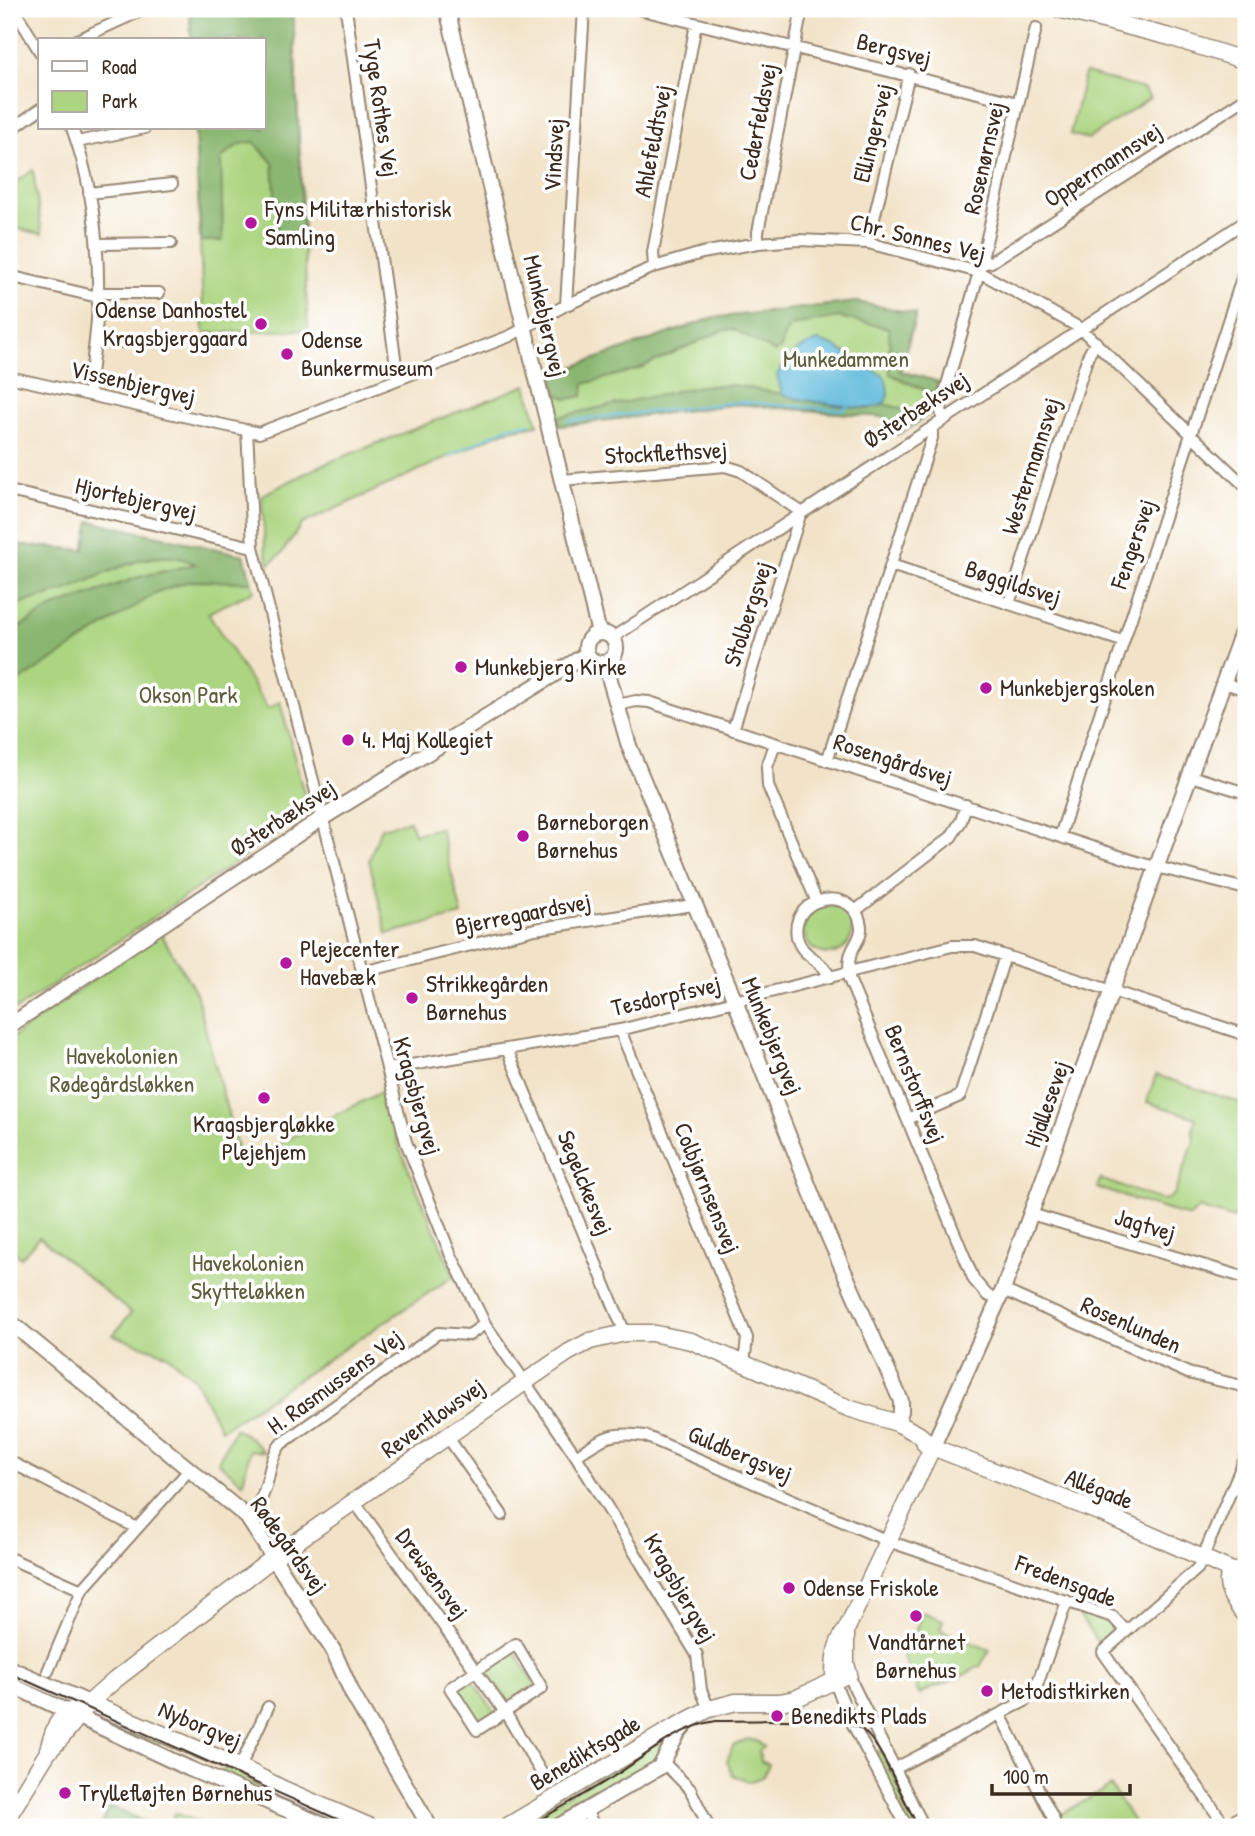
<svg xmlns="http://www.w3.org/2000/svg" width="1255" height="1836" font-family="'Patrick Hand',sans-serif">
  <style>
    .green { fill: #acd581; stroke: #748050; stroke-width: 2 }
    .forest { fill: #89b66f; stroke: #627046; stroke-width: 2 }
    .water { fill: #5ebadc; stroke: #4c727d; stroke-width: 2 }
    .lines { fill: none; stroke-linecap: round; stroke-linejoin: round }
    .stream { stroke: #5ebadc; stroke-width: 2.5 }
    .minor-casing { stroke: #968673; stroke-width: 14 }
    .tertiary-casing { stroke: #968673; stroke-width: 18 }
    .secondary-casing { stroke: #968673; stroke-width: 19 }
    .minor { stroke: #fff; stroke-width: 10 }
    .tertiary { stroke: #fff; stroke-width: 14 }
    .secondary { stroke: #fff; stroke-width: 16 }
    .tram { stroke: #3b2a1e; stroke-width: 2 }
    .poi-dot { fill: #b5179e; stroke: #fff; stroke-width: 2.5 }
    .labels { text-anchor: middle; stroke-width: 7; stroke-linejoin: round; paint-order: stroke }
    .street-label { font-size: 24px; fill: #3b2a1e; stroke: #fff }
    .poi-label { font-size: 24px; fill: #3b2a1e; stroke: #fff; text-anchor: start }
    .park-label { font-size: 24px; fill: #5d5d3c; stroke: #fff }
  </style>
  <rect width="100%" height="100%" fill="#fff"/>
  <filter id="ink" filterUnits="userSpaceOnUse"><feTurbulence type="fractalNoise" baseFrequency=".0143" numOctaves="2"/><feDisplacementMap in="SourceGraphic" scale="14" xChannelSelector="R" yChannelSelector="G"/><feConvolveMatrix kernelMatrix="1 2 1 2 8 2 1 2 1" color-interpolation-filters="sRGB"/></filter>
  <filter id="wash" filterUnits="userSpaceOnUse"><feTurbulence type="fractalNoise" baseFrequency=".00686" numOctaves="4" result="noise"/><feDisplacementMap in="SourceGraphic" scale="28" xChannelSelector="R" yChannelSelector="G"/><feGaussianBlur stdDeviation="1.57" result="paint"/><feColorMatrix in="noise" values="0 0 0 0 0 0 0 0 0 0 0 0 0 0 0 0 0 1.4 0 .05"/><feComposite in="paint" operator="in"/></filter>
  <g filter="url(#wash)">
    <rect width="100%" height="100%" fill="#f2e3c8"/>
    <!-- green -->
    <path class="green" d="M190 9H293L308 330 204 333 195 128H264V40H191Z
      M1085 73 1144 89 1150 98 1088 139 1070 134Z
      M33 170 42 234 9 227V188Z
      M857 302 916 314 900 371 939 382 931 414 897 435 884 417 738 404 560 426 547 376 713 318Z
      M526 385 538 425 504 431 302 524 281 554 269 564 265 549 262 495 322 465Z
      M90 521 244 555 254 591 208 613 268 709 280 702 308 809 304 817 9 1014V544L84 550Z
      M410 821 414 834 440 828 462 915 387 934 369 860 381 828Z
      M804 930a24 24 0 1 1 48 0a24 24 0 1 1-48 0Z
      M160 932 196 993 241 1163 385 1090 400 1149 454 1276 221 1430 194 1378 166 1354 113 1335 131 1313 39 1237 21 1258 9 1246V1040Z
      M1156 1075 1246 1105V1192L1245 1195H1241L1234 1219 1199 1208 1190 1217 1097 1188 1100 1179 1161 1200 1168 1199 1175 1193 1194 1141 1193 1131 1196 1118 1147 1102Z
      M235 1428 252 1439 264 1452 250 1450 243 1483 218 1462Z
      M1081 1610 1110 1619 1117 1629 1103 1644 1098 1643 1079 1615Z
      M922 1612 943 1620 940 1630 990 1650 980 1666 960 1677 919 1694 901 1651 904 1642 911 1644Z
      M514 1650 536 1686 510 1704 485 1670Z
      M471 1679 496 1714 477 1725 458 1693V1687Z
      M109 1715 162 1736 155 1750 102 1724Z
      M669 1734 658 1763 553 1827H514Z
      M747 1739 757 1741 764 1747 759 1751 761 1762 769 1764 763 1777 748 1782 733 1775 727 1761 733 1746Z
      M882 1750 921 1827H910L873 1754Z
      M226 1764 364 1827H336L220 1779Z
      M1111 1786 1136 1827H1039Z
      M175 1813H176L210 1827H170Z"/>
    <!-- forest -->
    <path class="forest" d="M190 9H293L303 239 278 240 273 163 254 142C239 142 232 149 221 159L223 241H201L195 128H264V40H191Z
      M857 302 916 314 900 371 939 382 936 392 933 394 890 374 889 328 838 317 791 326 784 336 781 349 774 352 733 329 721 331 638 369 584 384 583 396 568 399 557 394 553 374 713 318Z
      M732 385 782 394 796 399 868 409 883 404 912 411 920 422 897 435 884 417 738 404 560 426 557 417 700 386Z
      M90 521 244 555 251 582 191 581 159 591 9 688V633L52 608 139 577 195 564C154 542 106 576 66 590 48 596 28 601 9 607V544L84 550Z
      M110 1806 154 1826 153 1827H100Z"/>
    <!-- water -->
    <path class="water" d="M818 341 834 346 885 377C887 385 891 396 884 403 881 406 873 408 869 408 857 409 791 399 782 394L777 375C787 356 797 348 818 341Z"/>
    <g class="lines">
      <!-- stream -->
      <path class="stream" d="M567 421 740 402 843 410 849 406
        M448 457 510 426 531 424"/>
    </g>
  </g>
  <g filter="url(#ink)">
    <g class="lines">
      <!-- minor casing -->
      <g class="minor-casing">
        <path id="minor" d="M14 9 40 52
          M346 9 398 379
          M638 9 1018 103
          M77 40 145 9
          M72 128C94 189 101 255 97 320 95 345 91 370 89 395
          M9 131 40 109
          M77 142 145 128
          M89 193 172 184
          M758 243V232L802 9
          M868 243 909 74
          M97 244 171 243
          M980 264 991 262 1246 98
          M654 267 653 252 696 24
          M9 276 98 297
          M98 293H159
          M566 305 584 9
          M95 342H166
          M9 377 259 433 510 336 566 305 654 267 702 253 758 243 799 240 868 243 979 272 1080 328 1246 487
          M942 420 941 406 979 272 1036 28
          M247 430 253 547 406 1142 450 1253 485 1324 576 1456 697 1655 701 1690 709 1709
          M562 480 725 466 741 471 801 512 733 730
          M9 491 253 547
          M891 565 1122 641
          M1009 604 1088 356 1096 342
          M612 638 1246 221
          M1224 683 1246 690
          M618 705 636 701 649 702 1140 863 1246 889
          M775 744 767 767 768 786 816 900
          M827 761 932 438V427
          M1191 776 1246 793
          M1060 836 1246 266
          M855 911 951 837 961 821 966 805
          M363 972 535 929 693 905
          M830 978C823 959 801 957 797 937 789 894 857 884 861 927 862 939 852 946 850 957 848 964 850 971 849 979L974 1280 987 1295 999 1300
          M620 1030 747 1338 744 1364
          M507 1049 625 1333
          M387 1069 620 1030 952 946H975L1246 1035
          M907 1119 960 1096 1005 956
          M1031 1214 1246 1278
          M1003 1290 1188 1373 1246 1387
          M447 1436 502 1515
          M576 1456C604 1437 610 1431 645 1436L888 1541 1113 1617 1126 1631
          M9 1461 137 1528
          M354 1501 505 1712 544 1777
          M247 1517C250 1513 255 1508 258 1504 271 1485 267 1461 281 1444L438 1333 469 1335 485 1324
          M9 1558 82 1590
          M516 1644 542 1688 477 1730 450 1688Z
          M48 1671 82 1590 190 1469
          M849 1674 854 1687 924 1827
          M834 1681 852 1723 907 1827
          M1000 1714 1054 1820
          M664 1763 690 1789 709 1827
          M240 1767 268 1707
          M894 1769 1025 1701 1036 1688 1067 1601
          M586 1811 595 1827
          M1226 1827 1103 1652 1198 1568 1246 1456
          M1226 1827 1246 1812"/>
      </g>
      <!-- tertiary casing -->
      <g class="tertiary-casing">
        <path id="tertiary" d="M447 9C498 217 547 425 599 633
          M586 648a15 15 0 1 1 30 0a15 15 0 1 1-30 0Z
          M605 663 629 746 735 1001 828 1235 901 1401V1411L897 1423
          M9 1026 324 817 587 654
          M9 1321 247 1517 333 1650 353 1695 430 1827
          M933 1446 1003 1290 1246 621
          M9 1668 89 1703
          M9 1684 190 1769 328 1827
          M557 1827 660 1767 678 1733 688 1721"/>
      </g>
      <!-- secondary casing -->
      <g class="secondary-casing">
        <path id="secondary" d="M1059 9 1170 37 1246 61
          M925 1444 1101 1513 1230 1570 1246 1574
          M1230 1570C1223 1589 1235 1602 1246 1617
          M834 1681C834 1662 834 1645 846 1630L933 1446
          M89 1703 240 1767 283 1789 371 1827
          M48 1750C55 1723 59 1713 86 1704
          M9 1815 48 1752 62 1737 89 1703 115 1680 273 1558 525 1382 569 1352 590 1341 625 1333H651L691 1341 848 1408 897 1423 918 1434 933 1446
          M506 1827 673 1728 709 1709 736 1702H780L795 1699 849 1674 846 1664V1630"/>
      </g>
      <!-- minor -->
      <use href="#minor" class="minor"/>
      <!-- tertiary -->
      <use href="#tertiary" class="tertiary"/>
      <!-- secondary -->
      <use href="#secondary" class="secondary"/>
      <!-- tram -->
      <path class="tram" d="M9 1673 355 1827
        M527 1827C557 1810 587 1793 616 1775 649 1754 677 1727 716 1721 744 1721 842 1716 861 1729 880 1741 906 1805 918 1827"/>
    </g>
  </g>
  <!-- markers -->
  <g class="poi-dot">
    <circle cx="251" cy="223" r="7"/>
    <circle cx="261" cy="324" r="7"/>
    <circle cx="287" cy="354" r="7"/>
    <circle cx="461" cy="667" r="7"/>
    <circle cx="986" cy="688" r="7"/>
    <circle cx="348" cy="740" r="7"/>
    <circle cx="523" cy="836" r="7"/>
    <circle cx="286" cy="963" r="7"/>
    <circle cx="412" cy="998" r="7"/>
    <circle cx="264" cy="1098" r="7"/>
    <circle cx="789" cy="1588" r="7"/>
    <circle cx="916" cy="1616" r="7"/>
    <circle cx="987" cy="1691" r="7"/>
    <circle cx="777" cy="1716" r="7"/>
    <circle cx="65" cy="1793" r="7"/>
  </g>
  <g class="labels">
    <!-- street labels -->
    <g class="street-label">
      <text transform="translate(894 50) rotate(14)" y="8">Bergsvej</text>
      <text transform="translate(381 108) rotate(82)" y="8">Tyge Rothes Vej</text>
      <text transform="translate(758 122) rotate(-79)" y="8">Cederfeldsvej</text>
      <text transform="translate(873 133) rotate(-76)" y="8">Ellingersvej</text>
      <text transform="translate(653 141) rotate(-79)" y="8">Ahlefeldtsvej</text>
      <text transform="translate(554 155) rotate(-87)" y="8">Vindsvej</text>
      <text transform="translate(984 158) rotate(-77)" y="8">Rosenørnsvej</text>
      <text transform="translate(1103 165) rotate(-33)" y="8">Oppermannsvej</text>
      <text transform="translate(918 238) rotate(14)" y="8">Chr. Sonnes Vej</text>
      <text transform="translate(545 316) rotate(77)" y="8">Munkebjergvej</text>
      <text transform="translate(133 383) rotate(13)" y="8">Vissenbjergvej</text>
      <text transform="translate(916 410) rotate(-33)" y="8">Østerbæksvej</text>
      <text transform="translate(666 453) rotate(-3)" y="8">Stockflethsvej</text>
      <text transform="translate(1031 466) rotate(-72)" y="8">Westermannsvej</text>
      <text transform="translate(136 499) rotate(13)" y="8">Hjortebjergvej</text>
      <text transform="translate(1133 544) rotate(-71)" y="8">Fengersvej</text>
      <text transform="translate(1013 583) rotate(18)" y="8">Bøggildsvej</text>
      <text transform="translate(748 614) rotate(-72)" y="8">Stolbergsvej</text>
      <text transform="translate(893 760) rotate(18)" y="8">Rosengårdsvej</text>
      <text transform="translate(283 818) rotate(-33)" y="8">Østerbæksvej</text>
      <text transform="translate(523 914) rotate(-11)" y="8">Bjerregaardsvej</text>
      <text transform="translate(666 996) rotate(-13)" y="8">Tesdorpfsvej</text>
      <text transform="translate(772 1036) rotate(68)" y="8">Munkebjergvej</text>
      <text transform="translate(915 1084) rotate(68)" y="8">Bernstorffsvej</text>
      <text transform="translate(417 1096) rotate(74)" y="8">Kragsbjergvej</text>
      <text transform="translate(1047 1104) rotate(-70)" y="8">Hjallesevej</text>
      <text transform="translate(585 1183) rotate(68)" y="8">Segelckesvej</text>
      <text transform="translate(707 1188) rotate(68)" y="8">Colbjørnsensvej</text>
      <text transform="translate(1145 1225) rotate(17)" y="8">Jagtvej</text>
      <text transform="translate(1131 1325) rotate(24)" y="8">Rosenlunden</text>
      <text transform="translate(335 1382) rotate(-36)" y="8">H. Rasmussens Vej</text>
      <text transform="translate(433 1418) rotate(-35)" y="8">Reventlowsvej</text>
      <text transform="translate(740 1454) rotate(23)" y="8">Guldbergsvej</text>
      <text transform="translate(1099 1489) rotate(22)" y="8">Allégade</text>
      <text transform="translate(289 1545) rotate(54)" y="8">Rødegårdsvej</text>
      <text transform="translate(432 1574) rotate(54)" y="8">Drewsensvej</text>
      <text transform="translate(1066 1581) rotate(21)" y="8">Fredensgade</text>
      <text transform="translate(680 1588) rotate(60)" y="8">Kragsbjergvej</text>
      <text transform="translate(200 1725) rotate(23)" y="8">Nyborgvej</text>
      <text transform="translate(585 1753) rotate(-31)" y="8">Benediktsgade</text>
    </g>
    <!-- poi labels -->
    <g class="poi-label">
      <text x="265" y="217">Fyns Militærhistorisk<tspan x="265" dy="28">Samling</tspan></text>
      <text x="247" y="318" text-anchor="end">Odense Danhostel<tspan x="247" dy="28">Kragsbjerggaard</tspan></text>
      <text x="301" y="348">Odense<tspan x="301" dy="28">Bunkermuseum</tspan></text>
      <text x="475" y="675">Munkebjerg Kirke</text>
      <text x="1000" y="696">Munkebjergskolen</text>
      <text x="362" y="748">4. Maj Kollegiet</text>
      <text x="537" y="830">Børneborgen<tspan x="537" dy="28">Børnehus</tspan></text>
      <text x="300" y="957">Plejecenter<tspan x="300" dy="28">Havebæk</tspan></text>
      <text x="426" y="992">Strikkegården<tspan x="426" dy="28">Børnehus</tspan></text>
      <text x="264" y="1132" text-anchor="middle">Kragsbjergløkke<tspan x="264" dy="28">Plejehjem</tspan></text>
      <text x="803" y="1596">Odense Friskole</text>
      <text x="916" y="1650" text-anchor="middle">Vandtårnet<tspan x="916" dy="28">Børnehus</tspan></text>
      <text x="1001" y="1699">Metodistkirken</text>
      <text x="791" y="1724">Benedikts Plads</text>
      <text x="79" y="1801">Tryllefløjten Børnehus</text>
    </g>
    <!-- park labels -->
    <g class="park-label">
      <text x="846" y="367">Munkedammen</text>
      <text x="188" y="703">Okson Park</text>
      <text x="122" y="1064">Havekolonien<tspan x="122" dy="28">Rødegårdsløkken</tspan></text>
      <text x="248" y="1271">Havekolonien<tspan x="248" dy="28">Skytteløkken</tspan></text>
    </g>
  </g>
  <!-- margin -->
  <rect width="1255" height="1836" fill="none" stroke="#fff" stroke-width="35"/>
  <!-- legend -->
  <rect x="38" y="38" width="228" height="91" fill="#ffffff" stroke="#b1aaa5" stroke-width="2"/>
  <rect x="52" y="61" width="35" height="10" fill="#ffffff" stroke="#b1aaa5" stroke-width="2"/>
  <text x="102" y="74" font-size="21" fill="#3b2a1e">Road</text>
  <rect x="52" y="91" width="35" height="21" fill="#acd581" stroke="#b1aaa5" stroke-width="2"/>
  <text x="102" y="108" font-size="21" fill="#3b2a1e">Park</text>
  <!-- scale -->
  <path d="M992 1784v10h138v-10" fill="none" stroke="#3b2a1e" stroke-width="3.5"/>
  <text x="1003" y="1784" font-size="21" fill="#3b2a1e" stroke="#ffffff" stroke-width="5" paint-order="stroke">100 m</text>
</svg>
